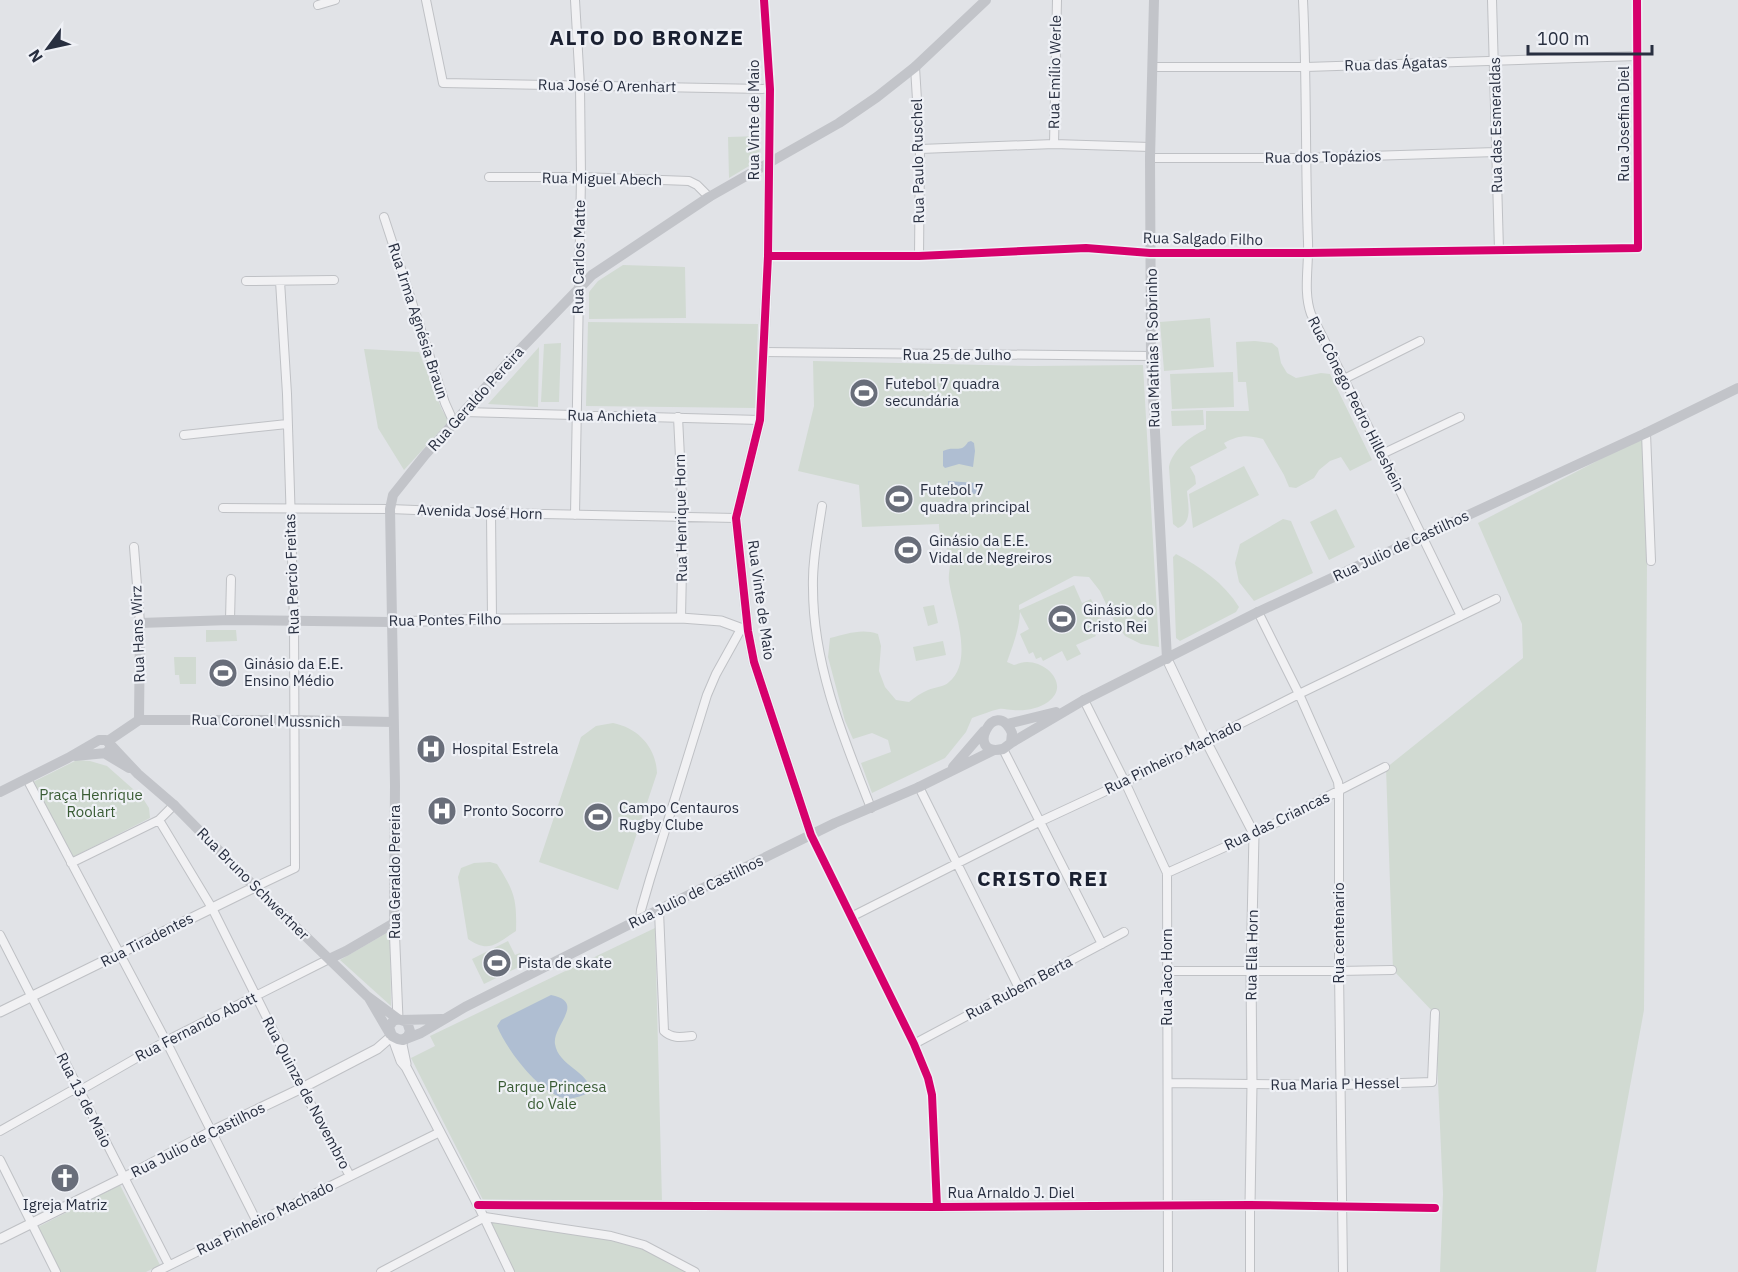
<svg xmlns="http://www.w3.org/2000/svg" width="1738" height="1272" font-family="'IBM Plex Sans',sans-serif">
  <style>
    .green { fill: #d1dad2 }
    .water { fill: #afbed2 }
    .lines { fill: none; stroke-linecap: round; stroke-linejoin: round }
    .minor-casing { stroke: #bfc1c5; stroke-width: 10 }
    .tertiary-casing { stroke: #bfc1c5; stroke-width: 11 }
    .minor { stroke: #f1f1f3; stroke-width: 8 }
    .tertiary { stroke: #f1f1f3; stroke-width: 9 }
    .secondary { stroke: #c2c4c9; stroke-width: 10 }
    .cycleway-casing { stroke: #eff1f6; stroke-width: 11 }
    .cycleway { stroke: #d6006c; stroke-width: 8 }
    .labels { text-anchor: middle; stroke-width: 4.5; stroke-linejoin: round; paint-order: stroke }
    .street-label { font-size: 15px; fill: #282f40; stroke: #eff1f6 }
    .poi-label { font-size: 15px; fill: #282f40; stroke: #eff1f6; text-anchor: start }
    .park-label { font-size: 15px; fill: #3a5c35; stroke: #eff1f6 }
    .district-label { font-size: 21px; font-weight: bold; letter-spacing: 1.5px; fill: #1a2031; stroke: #eff1f6 }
  </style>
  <rect width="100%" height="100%" fill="#e1e3e7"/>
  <!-- green -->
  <path class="green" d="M760 136 759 160 729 178 728 137Z
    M623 265 685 267 686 318 589 319V292L598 281Z
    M1210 318 1214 367 1164 371 1160 322Z
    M588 322 758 324 755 408 586 406Z
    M1255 341 1272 343 1278 348 1281 363 1287 373 1296 378 1321 373 1330 374 1372 460 1350 471 1341 457 1330 461 1319 470 1314 478 1296 488 1289 487 1284 475 1263 439C1246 435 1240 435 1224 443L1227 448 1190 467 1195 476 1196 484 1187 491C1188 504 1193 523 1178 528L1173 524 1169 467C1172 450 1191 436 1206 429V411H1249L1246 382H1238L1236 342Z
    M561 343 559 402H541L544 344Z
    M539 347 538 407 488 404Z
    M364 349 419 352 442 410 449 421 404 470 378 428Z
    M813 361 1032 366 1143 365 1159 647 1141 644 1125 636 1112 617 1100 591 1089 577 1074 576 1019 605V610L1074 585 1082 603 1091 599 1105 627 1094 632 1096 636 1076 645 1081 654 1067 661 1062 651 1043 661 1041 657 1036 659 1033 652 1029 654 1020 634 1029 629 1020 612C1019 630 1013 645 1007 662L1014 665C1018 664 1022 662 1027 662 1048 662 1070 686 1048 702 1038 709 1025 711 1013 710 1008 710 1003 708 999 709 990 711 981 715 972 718L966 732 945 758 872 793 861 763 891 752 888 740 872 733 853 739 845 721 828 657 830 638C847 634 861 628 878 634L881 646 879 671 885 687 896 700 909 702C915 697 921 693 928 690 935 687 944 687 949 682 975 660 953 609 949 581 948 574 951 565 950 558 948 545 938 537 939 524L862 527 859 485 798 471 814 406Z
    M1233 372 1234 407 1172 409 1170 374Z
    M1203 410 1204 425 1172 426 1171 411Z
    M1643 437 1647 564 1644 1010 1596 1272H1440L1443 1194 1435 1014 1393 970 1386 768 1523 658 1522 624 1478 523Z
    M1244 466 1259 495 1193 528 1189 494Z
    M1336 509 1355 547 1329 560 1310 522Z
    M1283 519 1291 521 1313 573 1254 601 1239 582 1235 563 1240 544Z
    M1176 554C1201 567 1224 583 1239 607L1236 612 1180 641 1176 638 1173 557Z
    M934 605 938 623 928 626 923 607Z
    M206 630H236L237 641 206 642Z
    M943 641 946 655 916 661 913 647Z
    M174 657H196V684H180L179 675H175Z
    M613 723C638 728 656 747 657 773L618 890 539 862 581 737 596 726Z
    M77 760 90 761 107 766 142 797 149 808 150 818 73 857 33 782Z
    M490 862 497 864C514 891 517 898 516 931 497 943 489 954 468 939L458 877 461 868 474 863Z
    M655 928 662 1202H484L411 1058 435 1046 430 1036Z
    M390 931 391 1006 340 960Z
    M508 941 515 955 520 953 523 958 519 961 521 966 484 984 472 959Z
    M120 1185 160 1265 146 1272H60L38 1227Z
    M485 1217 644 1245 695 1272H510Z"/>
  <!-- water -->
  <path class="water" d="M971 441 974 443 975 451 973 467 959 464 945 468 943 466V451C954 445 961 454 968 442Z
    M948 481 976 483 977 494 948 493Z
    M551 995C587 1002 552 1026 555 1044 558 1066 592 1073 590 1092 582 1096 572 1100 563 1098 537 1090 507 1050 497 1026L501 1020Z"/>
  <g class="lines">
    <!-- minor casing -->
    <g class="minor-casing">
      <path id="minor" d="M426 0 443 83 770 89
        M764 0 770 89 769 163
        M1303 0C1307 81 1305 161 1308 242 1309 266 1303 292 1311 314L1382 454 1461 616
        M1492 0 1499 250
        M318 5 335 0
        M915 67 920 149 919 256
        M1154 67H1306L1637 56
        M1054 144 1057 0
        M920 149 1054 144 1150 147
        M1150 158H1305L1496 152
        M489 177H581L689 181 697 185 709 197
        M384 217 445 403 454 423
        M768 256H919L1086 248 1150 253H1308L1638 248 1637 0
        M246 281 334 280
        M764 352 1151 356
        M1344 379 1420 341
        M464 412 760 420
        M678 417 683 518 681 618
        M1646 433 1651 561
        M184 435 287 424
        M1382 454 1460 417
        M822 506C818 533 812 561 813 588 813 665 843 737 871 808
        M223 508 390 509 491 513 736 518
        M491 513 492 619
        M575 515 581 177 580 86 575 0
        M134 547 140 623
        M1258 612 1299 694 1338 782 1339 791V971L1343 1272
        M230 620 231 579
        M1084 700 1125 782 1167 873 1168 1272
        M1003 749 1102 944
        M27 779 166 1041 257 1222
        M919 787 1019 988
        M159 820 212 908 302 1088 350 1176
        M811 835 914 1044 928 1078 932 1095 937 1207
        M71 863 159 820 174 805
        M1167 873 1254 834 1385 767
        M255 887 295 868 294 622 287 394 280 281
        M659 911 664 1031C672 1039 682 1037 692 1036
        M851 917 1039 822 1125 782 1299 694 1496 599
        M640 919 641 910 650 879 707 695 716 674 741 629
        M0 935 169 1265
        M1167 971H1339L1392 970
        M914 1044 1124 932
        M1168 1083 1341 1085 1432 1082 1435 1013
        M0 1131 71 1091H79L166 1041 329 959
        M0 1160 56 1272
        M478 1205 510 1272
        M485 1217 611 1236 644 1245 695 1272
        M156 1272 440 1132
        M381 1272 485 1217
        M1250 1272V1205L1435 1208"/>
    </g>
    <!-- tertiary casing -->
    <g class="tertiary-casing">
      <path id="tertiary" d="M769 163 768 256 760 420 736 518 748 631 754 662 811 835
        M391 622 492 619 681 618 721 621 748 631
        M394 923 398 1019
        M0 1012 255 887
        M403 1040 402 1045 406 1064
        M0 1239 131 1174 212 1131 302 1088 377 1049 392 1036 401 1061 406 1067 478 1205 937 1207 1250 1205 1252 1085 1251 971 1254 834 1206 741 1167 659"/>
    </g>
    <!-- minor -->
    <use href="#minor" class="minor"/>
    <!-- tertiary -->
    <use href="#tertiary" class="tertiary"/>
    <!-- secondary -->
    <path class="secondary" d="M1154 0 1150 158 1151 356 1167 659
      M139 720 140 623 230 620 391 622
      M139 720H294L393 722
      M1007 724 1056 712
      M108 741 139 720
      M1011 743 1012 733C995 694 963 758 1003 749L1011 743 1084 700 1258 612 1646 433 1738 388
      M104 753 129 768
      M75 756 106 753 110 749V743
      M953 767 984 731
      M0 792 68 758 99 740H106L138 774 174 805 255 887 367 996 398 1019 407 1022 410 1031 408 1036 404 1039
      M329 959 346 951 394 923 395 785 390 509 393 495 425 455 510 360 592 275 709 197 839 123 877 97 915 67 986 0
      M369 998 390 1034
      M398 1019 393 1021 389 1027 392 1036 398 1039 403 1040 421 1033 465 1007 640 919 835 823 919 787 994 750
      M401 1020 442 1019"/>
    <!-- cycleway casing -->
    <g class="cycleway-casing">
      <path id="cycleway" d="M764 0 770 89 768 256 760 420 736 518 748 631 754 662 811 835 914 1044 928 1078 932 1095 937 1207
        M768 256H919L1086 248 1150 253H1308L1638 248 1637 0
        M478 1205 937 1207 1250 1205 1435 1208"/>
    </g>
    <!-- cycleway -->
    <use href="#cycleway" class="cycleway"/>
  </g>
  <!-- icons -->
  <defs>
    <g id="stadium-disc" transform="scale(1.5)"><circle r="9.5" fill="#696e7a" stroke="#eff1f6"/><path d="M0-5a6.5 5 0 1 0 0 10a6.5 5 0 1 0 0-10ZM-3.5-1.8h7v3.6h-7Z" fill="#fff"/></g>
    <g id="hospital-disc" transform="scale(1.5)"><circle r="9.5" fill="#696e7a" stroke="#eff1f6"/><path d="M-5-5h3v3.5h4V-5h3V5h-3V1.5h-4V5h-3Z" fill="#fff"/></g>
    <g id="church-disc" transform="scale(1.5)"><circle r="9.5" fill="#696e7a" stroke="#eff1f6"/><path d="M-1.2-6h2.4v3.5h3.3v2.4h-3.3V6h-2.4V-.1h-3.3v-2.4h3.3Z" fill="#fff"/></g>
  </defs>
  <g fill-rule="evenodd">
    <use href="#stadium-disc" x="864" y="393"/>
    <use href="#stadium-disc" x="899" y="499"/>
    <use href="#stadium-disc" x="908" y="550"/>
    <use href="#stadium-disc" x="1062" y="619"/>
    <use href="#stadium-disc" x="223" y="673"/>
    <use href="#hospital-disc" x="431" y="749"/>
    <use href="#hospital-disc" x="442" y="811"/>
    <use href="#stadium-disc" x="598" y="817"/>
    <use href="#stadium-disc" x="497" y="963"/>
    <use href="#church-disc" x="65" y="1178"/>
  </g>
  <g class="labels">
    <!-- street labels -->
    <g class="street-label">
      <text transform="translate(1396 64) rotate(-2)" y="5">Rua das Ágatas</text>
      <text transform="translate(1055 72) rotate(-89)" y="5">Rua Emílio Werle</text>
      <text transform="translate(607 86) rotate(1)" y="5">Rua José O Arenhart</text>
      <text transform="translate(754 120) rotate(-90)" y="5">Rua Vinte de Maio</text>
      <text transform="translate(1624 124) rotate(-90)" y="5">Rua Josefina Diel</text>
      <text transform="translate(1496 125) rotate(-91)" y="5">Rua das Esmeraldas</text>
      <text transform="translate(1323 157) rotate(-1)" y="5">Rua dos Topázios</text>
      <text transform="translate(918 161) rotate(-91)" y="5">Rua Paulo Ruschel</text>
      <text transform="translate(602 179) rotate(1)" y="5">Rua Miguel Abech</text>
      <text transform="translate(1203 239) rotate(1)" y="5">Rua Salgado Filho</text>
      <text transform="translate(579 257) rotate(-89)" y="5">Rua Carlos Matte</text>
      <text transform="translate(418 321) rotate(72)" y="5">Rua Irma Agnésia Braun</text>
      <text transform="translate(1153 348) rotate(-91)" y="5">Rua Mathias R Sobrinho</text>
      <text x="957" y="360">Rua 25 de Julho</text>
      <text transform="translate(476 399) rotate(-48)" y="5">Rua Geraldo Pereira</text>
      <text transform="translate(1356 404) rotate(63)" y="5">Rua Cônego Pedro Hilleshein</text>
      <text transform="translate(612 416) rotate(1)" y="5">Rua Anchieta</text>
      <text transform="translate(480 512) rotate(2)" y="5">Avenida José Horn</text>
      <text transform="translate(681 518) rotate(-91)" y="5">Rua Henrique Horn</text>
      <text transform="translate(1401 546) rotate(-25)" y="5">Rua Julio de Castilhos</text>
      <text transform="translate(292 574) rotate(-92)" y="5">Rua Percio Freitas</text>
      <text transform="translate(761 600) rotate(82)" y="5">Rua Vinte de Maio</text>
      <text transform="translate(445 620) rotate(-1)" y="5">Rua Pontes Filho</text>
      <text transform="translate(138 634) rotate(-92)" y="5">Rua Hans Wirz</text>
      <text transform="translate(266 721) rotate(1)" y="5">Rua Coronel Mussnich</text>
      <text transform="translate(1173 757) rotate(-26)" y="5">Rua Pinheiro Machado</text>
      <text transform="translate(1277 821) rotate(-26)" y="5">Rua das Criancas</text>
      <text transform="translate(395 872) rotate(-90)" y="5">Rua Geraldo Pereira</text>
      <text transform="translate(253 884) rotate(45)" y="5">Rua Bruno Schwertner</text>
      <text transform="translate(696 892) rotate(-26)" y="5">Rua Julio de Castilhos</text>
      <text transform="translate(1339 933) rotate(-90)" y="5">Rua centenario</text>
      <text transform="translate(147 940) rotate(-27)" y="5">Rua Tiradentes</text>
      <text transform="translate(1252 955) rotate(-89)" y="5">Rua Ella Horn</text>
      <text transform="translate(1167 977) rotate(-90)" y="5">Rua Jaco Horn</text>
      <text transform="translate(1019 988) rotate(-28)" y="5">Rua Rubem Berta</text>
      <text transform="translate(196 1027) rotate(-27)" y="5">Rua Fernando Abott</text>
      <text transform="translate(1335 1084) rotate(-1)" y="5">Rua Maria P Hessel</text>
      <text transform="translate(306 1093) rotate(62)" y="5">Rua Quinze de Novembro</text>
      <text transform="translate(84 1100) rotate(63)" y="5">Rua 13 de Maio</text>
      <text transform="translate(198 1140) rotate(-27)" y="5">Rua Julio de Castilhos</text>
      <text x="1011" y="1198">Rua Arnaldo J. Diel</text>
      <text transform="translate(265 1218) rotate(-26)" y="5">Rua Pinheiro Machado</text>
    </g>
    <!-- poi labels -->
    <g class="poi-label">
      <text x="885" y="389">Futebol 7 quadra<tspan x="885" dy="17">secundária</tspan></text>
      <text x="920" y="495">Futebol 7<tspan x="920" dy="17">quadra principal</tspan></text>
      <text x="929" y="546">Ginásio da E.E.<tspan x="929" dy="17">Vidal de Negreiros</tspan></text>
      <text x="1083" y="615">Ginásio do<tspan x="1083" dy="17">Cristo Rei</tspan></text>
      <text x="244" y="669">Ginásio da E.E.<tspan x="244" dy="17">Ensino Médio</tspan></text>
      <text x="452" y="754">Hospital Estrela</text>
      <text x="619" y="813">Campo Centauros<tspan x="619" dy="17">Rugby Clube</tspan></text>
      <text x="463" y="816">Pronto Socorro</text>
      <text x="518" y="968">Pista de skate</text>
      <text x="65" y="1210" text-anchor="middle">Igreja Matriz</text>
    </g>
    <!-- park labels -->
    <g class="park-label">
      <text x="91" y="800">Praça Henrique<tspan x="91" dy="17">Roolart</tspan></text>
      <text x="552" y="1092">Parque Princesa<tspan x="552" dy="17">do Vale</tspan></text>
    </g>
    <!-- district labels -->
    <g class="district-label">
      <text x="647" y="45">ALTO DO BRONZE</text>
      <text x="1043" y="886">CRISTO REI</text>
    </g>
  </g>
  <!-- north arrow -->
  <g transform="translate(48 48) rotate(237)" stroke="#eff1f6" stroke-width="4.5" paint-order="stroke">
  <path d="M0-4.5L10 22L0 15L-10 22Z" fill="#282f40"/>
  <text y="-9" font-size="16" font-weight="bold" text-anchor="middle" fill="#282f40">N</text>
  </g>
  <!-- scale -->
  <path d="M1528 45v9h124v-9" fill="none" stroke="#282f40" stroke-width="3"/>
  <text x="1537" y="45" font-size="18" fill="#282f40" stroke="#eff1f6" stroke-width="4.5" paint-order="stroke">100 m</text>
</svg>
